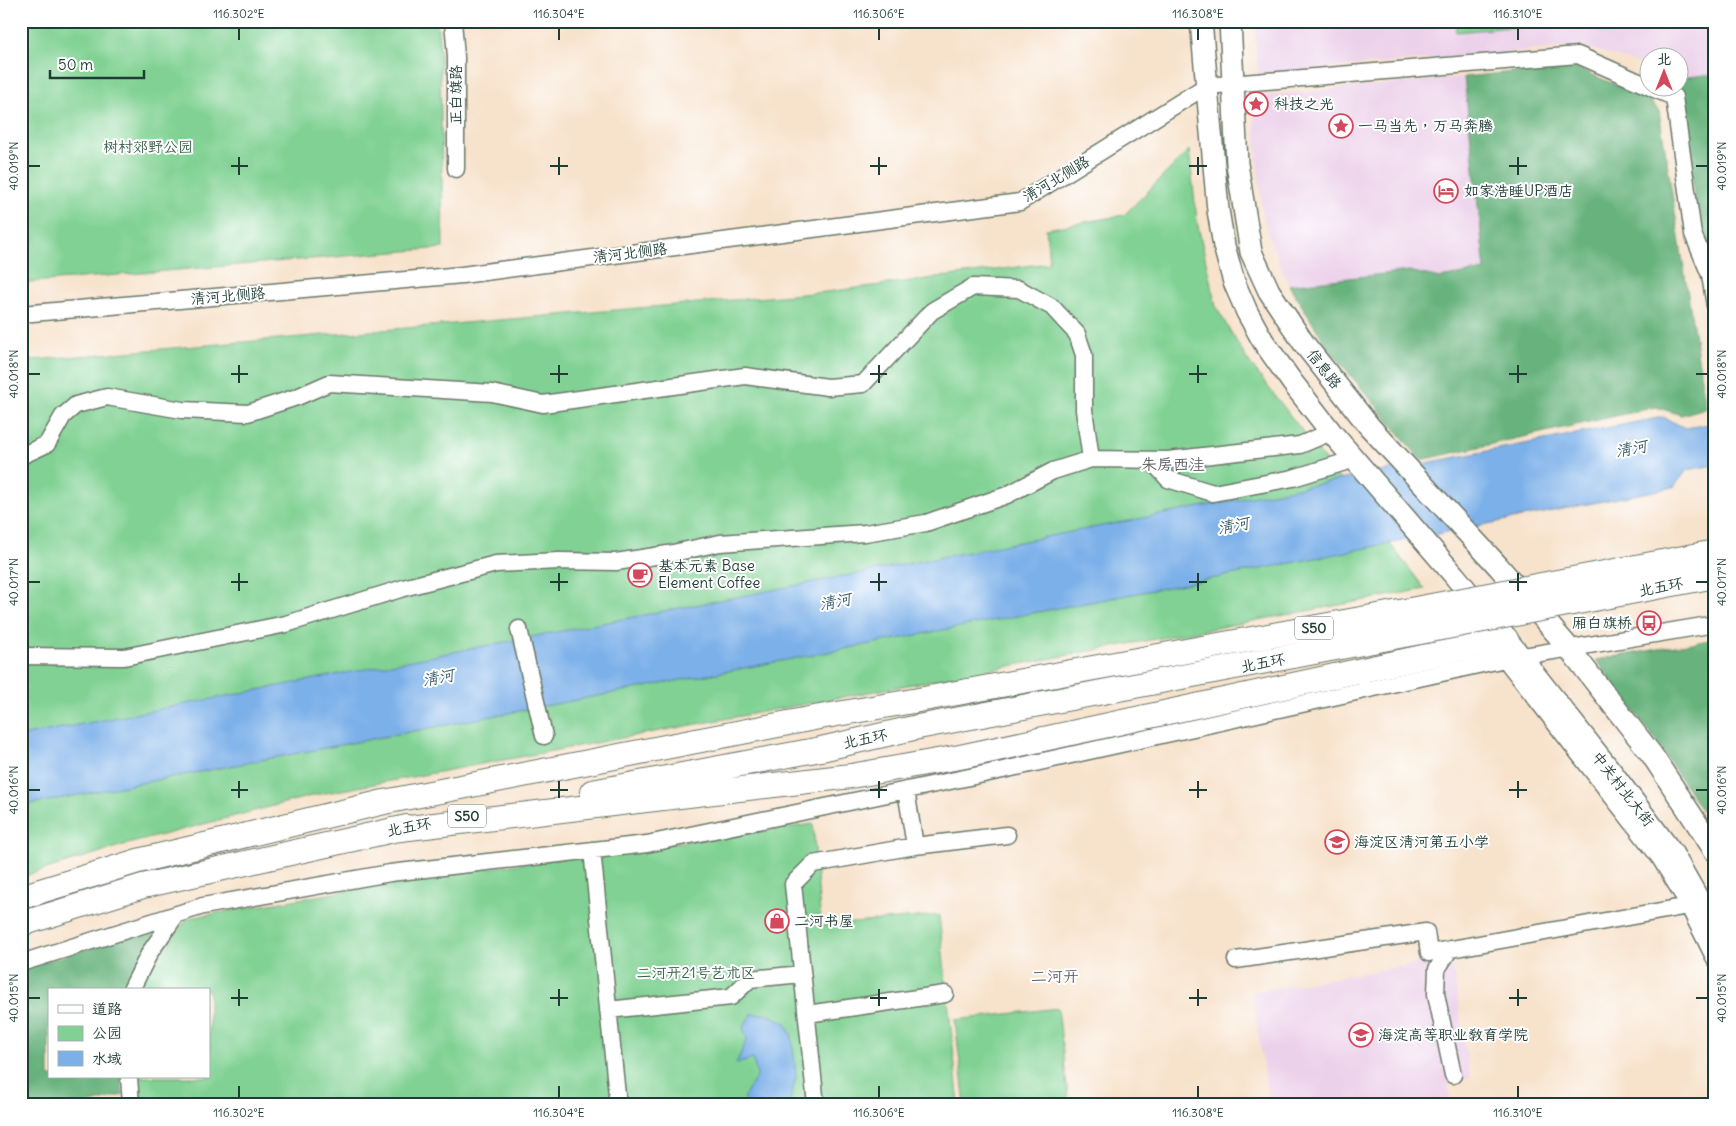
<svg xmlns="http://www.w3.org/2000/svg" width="1736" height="1126" font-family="Delius,'LXGW WenKai TC',sans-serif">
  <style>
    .built { fill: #ecd1ea }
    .green { fill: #80d193; stroke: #508764 }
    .forest { fill: #68b37d; stroke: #447858 }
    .water { fill: #7bb0e9; stroke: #4d768e }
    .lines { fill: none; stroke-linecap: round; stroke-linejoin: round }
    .minor-casing { stroke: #6b7769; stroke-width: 19 }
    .major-casing { stroke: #6b7769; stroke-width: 24 }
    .highway-casing { stroke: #6b7769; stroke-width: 26 }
    .minor { stroke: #fff; stroke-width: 16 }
    .major { stroke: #fff; stroke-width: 21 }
    .highway { stroke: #fff; stroke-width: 24 }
    .highway-bridge-casing { stroke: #6b7769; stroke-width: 26; stroke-linecap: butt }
    .highway-bridge { stroke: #fff; stroke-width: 24 }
    .ticks { fill: none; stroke: #1f3d34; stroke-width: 2 }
    .labels { text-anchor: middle; stroke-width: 4; stroke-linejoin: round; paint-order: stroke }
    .shield { fill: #fff; stroke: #627771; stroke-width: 1 }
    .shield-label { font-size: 14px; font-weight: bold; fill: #1f3d34 }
    .street-label { font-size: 15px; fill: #1f3d34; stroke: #fff }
    .poi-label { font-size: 15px; fill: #1f3d34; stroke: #fff; text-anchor: start }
    .park-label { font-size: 15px; fill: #37624c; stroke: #fff }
    .water-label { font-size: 16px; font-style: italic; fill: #3b606a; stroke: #fff }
    .neighbourhood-label { font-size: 16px; fill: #616269; stroke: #fff }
    .neatline { fill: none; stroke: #1f3d34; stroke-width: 2 }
    .ticks-label { font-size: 12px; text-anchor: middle; fill: #1f3d34 }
  </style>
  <rect width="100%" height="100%" fill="#fff"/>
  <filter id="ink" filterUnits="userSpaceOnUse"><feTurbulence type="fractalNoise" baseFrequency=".02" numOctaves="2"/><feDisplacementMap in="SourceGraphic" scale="10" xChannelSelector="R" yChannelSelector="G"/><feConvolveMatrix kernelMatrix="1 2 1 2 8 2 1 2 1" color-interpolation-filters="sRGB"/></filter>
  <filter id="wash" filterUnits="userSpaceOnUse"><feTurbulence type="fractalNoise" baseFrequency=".0096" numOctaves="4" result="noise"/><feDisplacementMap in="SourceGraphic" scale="20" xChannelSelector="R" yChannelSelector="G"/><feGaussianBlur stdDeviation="1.12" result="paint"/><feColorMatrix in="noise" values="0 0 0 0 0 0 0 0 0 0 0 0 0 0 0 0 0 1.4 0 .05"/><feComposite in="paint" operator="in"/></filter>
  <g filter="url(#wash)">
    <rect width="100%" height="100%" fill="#f7e2cb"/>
    <!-- built -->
    <path class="built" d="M1254 21H1715V258L1683 79 1679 77 1678 58H1648V67L1583 46 1258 74Z
      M1464 77 1486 270 1440 278 1409 271 1289 285 1269 238 1262 210 1252 97Z
      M1451 958 1470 1078 1448 1084 1451 1105H1269L1252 992Z"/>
    <!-- green -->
    <path class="green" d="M21 21H437L440 52 443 248 21 283Z
      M1455 21H1580L1456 32Z
      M1189 150 1197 221 1216 307 1248 361 1425 589 315 795 120 846 21 877V361L826 292 1049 263 1046 229 1124 215Z
      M813 824 821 926 939 915 959 1105H138L135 1077H209V990H137L142 977 188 918 439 875Z
      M1058 1008 1069 1105H965L955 1020Z"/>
    <!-- forest -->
    <path class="forest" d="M1572 66 1648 99 1659 111 1706 408 1681 415 1656 407 1421 460 1328 348 1289 285 1409 271 1440 278 1485 270 1464 77Z
      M1715 74V259L1712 258 1699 236 1679 78Z
      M1715 639V831L1656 741 1596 660Z
      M159 927 122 990H49V1077H121L123 1095 83 1105H21V969Z"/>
    <!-- water -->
    <path class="water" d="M1663 417 1685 428 1715 423V465L1687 470 1674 487 1195 582 21 806V736Z
      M751 1014H767L786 1023 792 1037 796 1076 789 1105H745L744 1097 757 1076 753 1059 736 1064 747 1039 743 1028Z"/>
  </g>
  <g filter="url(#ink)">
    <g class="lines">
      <!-- minor casing -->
      <g class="minor-casing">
        <path id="minor" d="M453 21 456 57V169
          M1652 88 1674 97 1693 234 1710 275 1715 306
          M21 314 462 275 1020 202 1206 86 1578 55 1648 86
          M21 456 47 444 63 416 76 405 107 397 182 410 248 413 297 397 329 383 492 393 543 404 745 376 828 387 863 384 932 311 973 287 1019 289 1052 307 1077 334 1084 355V410L1091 459
          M1151 460 1168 479 1213 493 1293 478 1355 459
          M519 629 544 736
          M21 656 124 657 286 624 407 587 496 564 559 561 616 562 668 554 720 543 865 533 926 523 1007 495 1053 471 1091 459 1168 460 1300 445 1331 432
          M1505 659 1660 858 1684 897 1715 959
          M915 846 1007 835
          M592 850 618 1105
          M1450 949 1437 969 1436 994 1453 1075
          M1236 960 1426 932 1429 953 1688 906
          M21 963 203 906 390 873 647 844 1003 770 1505 659 1715 624
          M131 990 150 952 176 915
          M608 1010 731 997 750 979 802 974
          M807 1014 945 994
          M129 1077 131 1105
          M816 1105 793 884 813 864 915 846 906 790"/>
      </g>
      <!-- major casing -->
      <g class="major-casing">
        <path id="major" d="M1201 21 1218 210 1224 246 1234 282 1247 312 1263 341 1292 382 1331 432 1454 575 1520 656 1613 774 1672 853 1715 929
          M1230 21 1237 164 1251 252 1269 291 1305 345 1369 426 1498 566 1568 647 1652 755 1715 851"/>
      </g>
      <!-- highway casing -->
      <g class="highway-casing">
        <path id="highway" d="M592 792 821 749 918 727
          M392 830 851 776 960 757 1506 639
          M21 897 138 861 384 802 814 718 913 701
          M21 924 143 886 407 827"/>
      </g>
      <!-- minor -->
      <use href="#minor" class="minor"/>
      <!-- major -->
      <use href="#major" class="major"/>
      <!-- highway -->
      <use href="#highway" class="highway"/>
      <!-- highway-bridge casing -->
      <g class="highway-bridge-casing">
        <path id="highway-bridge" d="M913 701 1405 611 1715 552
          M918 727 1715 576"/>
      </g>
      <!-- highway-bridge -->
      <use href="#highway-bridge" class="highway-bridge"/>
    </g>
  </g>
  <!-- ticks -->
  <path class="ticks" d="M239 28V40M559 28V40M879 28V40M1198 28V40M1518 28V40M239 157V175M559 157V175M879 157V175M1198 157V175M1518 157V175M28 166H40M231 166H248M550 166H568M870 166H887M1189 166H1207M1509 166H1527M1696 166H1708M239 365V383M559 365V383M879 365V383M1198 365V383M1518 365V383M28 374H40M231 374H248M550 374H568M870 374H887M1189 374H1207M1509 374H1527M1696 374H1708M239 573V591M559 573V591M879 573V591M1198 573V591M1518 573V591M28 582H40M231 582H248M550 582H568M870 582H887M1189 582H1207M1509 582H1527M1696 582H1708M239 781V798M559 781V798M879 781V798M1198 781V798M1518 781V798M28 790H40M231 790H248M550 790H568M870 790H887M1189 790H1207M1509 790H1527M1696 790H1708M239 989V1006M559 989V1006M879 989V1006M1198 989V1006M1518 989V1006M28 998H40M231 998H248M550 998H568M870 998H887M1189 998H1207M1509 998H1527M1696 998H1708M239 1086V1098M559 1086V1098M879 1086V1098M1198 1086V1098M1518 1086V1098"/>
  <!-- icons -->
  <defs>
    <g id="sight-ring" transform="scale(1.25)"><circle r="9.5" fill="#fff" stroke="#d1495b" stroke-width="1.5"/><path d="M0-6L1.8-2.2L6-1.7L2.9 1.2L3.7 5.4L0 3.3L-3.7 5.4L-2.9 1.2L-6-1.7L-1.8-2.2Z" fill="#d1495b"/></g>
    <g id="hotel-ring" transform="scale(1.25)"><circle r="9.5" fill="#fff" stroke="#d1495b" stroke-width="1.5"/><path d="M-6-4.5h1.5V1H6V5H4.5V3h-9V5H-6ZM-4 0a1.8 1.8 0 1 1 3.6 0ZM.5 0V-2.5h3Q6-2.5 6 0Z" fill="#d1495b"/></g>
    <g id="cafe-ring" transform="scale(1.25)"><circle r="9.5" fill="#fff" stroke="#d1495b" stroke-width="1.5"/><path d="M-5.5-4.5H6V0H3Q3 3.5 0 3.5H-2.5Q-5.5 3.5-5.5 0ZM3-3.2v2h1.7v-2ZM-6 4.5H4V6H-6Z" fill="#d1495b"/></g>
    <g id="bus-ring" transform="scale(1.25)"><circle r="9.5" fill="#fff" stroke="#d1495b" stroke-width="1.5"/><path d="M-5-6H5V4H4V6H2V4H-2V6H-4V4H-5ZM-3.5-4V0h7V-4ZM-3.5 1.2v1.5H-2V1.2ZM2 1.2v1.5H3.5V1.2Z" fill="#d1495b"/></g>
    <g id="school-ring" transform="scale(1.25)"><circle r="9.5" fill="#fff" stroke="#d1495b" stroke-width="1.5"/><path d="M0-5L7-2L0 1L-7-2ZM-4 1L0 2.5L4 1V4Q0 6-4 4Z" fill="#d1495b"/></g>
    <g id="shop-ring" transform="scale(1.25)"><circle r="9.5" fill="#fff" stroke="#d1495b" stroke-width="1.5"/><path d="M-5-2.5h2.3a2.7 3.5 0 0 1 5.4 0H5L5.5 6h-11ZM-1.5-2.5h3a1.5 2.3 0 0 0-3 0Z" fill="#d1495b"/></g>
    <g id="university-ring" transform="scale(1.25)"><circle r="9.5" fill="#fff" stroke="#d1495b" stroke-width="1.5"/><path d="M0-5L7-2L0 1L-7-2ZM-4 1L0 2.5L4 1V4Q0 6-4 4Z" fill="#d1495b"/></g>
  </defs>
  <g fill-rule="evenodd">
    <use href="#sight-ring" x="1256" y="104"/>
    <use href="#sight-ring" x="1341" y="126"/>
    <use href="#hotel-ring" x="1446" y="191"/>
    <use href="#cafe-ring" x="640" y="575"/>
    <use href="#bus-ring" x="1649" y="623"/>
    <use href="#school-ring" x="1337" y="842"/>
    <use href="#shop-ring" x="777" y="921"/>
    <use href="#university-ring" x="1361" y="1035"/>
  </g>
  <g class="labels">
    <!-- shield labels -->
    <g class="shield">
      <rect x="1295" y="616.5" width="38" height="23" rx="4"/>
      <rect x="448" y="804.5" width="38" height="23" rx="4"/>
    </g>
    <g class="shield-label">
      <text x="1314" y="633">S50</text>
      <text x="467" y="821">S50</text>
    </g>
    <!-- street labels -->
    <g class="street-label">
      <text transform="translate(456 95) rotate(-90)" y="5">正白旗路</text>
      <text transform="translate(1056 179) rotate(-31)" y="5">清河北侧路</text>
      <text transform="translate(630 253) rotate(-7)" y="5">清河北侧路</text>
      <text transform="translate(228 296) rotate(-5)" y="5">清河北侧路</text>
      <text transform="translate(1324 369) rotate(52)" y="5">信息路</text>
      <text transform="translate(1661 587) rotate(-11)" y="5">北五环</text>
      <text transform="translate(1263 663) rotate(-11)" y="5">北五环</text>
      <text transform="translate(865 739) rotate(-12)" y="5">北五环</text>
      <text transform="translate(1623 789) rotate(52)" y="5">中关村北大街</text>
      <text transform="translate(409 827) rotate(-11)" y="5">北五环</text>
    </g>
    <!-- poi labels -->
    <g class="poi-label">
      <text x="1274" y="109">科技之光</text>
      <text x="1358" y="131">一马当先，万马奔腾</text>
      <text x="1464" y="196">如家浩睡UP酒店</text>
      <text x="658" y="571">基本元素 Base<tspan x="658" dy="17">Element Coffee</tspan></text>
      <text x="1632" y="628" text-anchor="end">厢白旗桥</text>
      <text x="1354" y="847">海淀区清河第五小学</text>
      <text x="794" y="926">二河书屋</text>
      <text x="1378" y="1040">海淀高等职业教育学院</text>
    </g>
    <!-- park labels -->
    <g class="park-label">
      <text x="148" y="152">树村郊野公园</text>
      <text x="696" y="978">二河开21号艺术区</text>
    </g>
    <!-- water labels -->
    <g class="water-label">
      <text transform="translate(1631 448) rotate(-11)" y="6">清河</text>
      <text transform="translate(1233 525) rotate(-11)" y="6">清河</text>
      <text transform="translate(835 601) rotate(-11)" y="6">清河</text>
      <text transform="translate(438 677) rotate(-11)" y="6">清河</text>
    </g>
    <!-- neighbourhood labels -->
    <g class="neighbourhood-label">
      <text x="1173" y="470">朱房西洼</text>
      <text x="1055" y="982">二河开</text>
    </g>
  </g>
  <!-- margin -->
  <rect width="1736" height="1126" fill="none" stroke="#fff" stroke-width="55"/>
  <!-- legend -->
  <rect x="48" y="988" width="162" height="90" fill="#ffffff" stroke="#a5b1ae"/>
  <rect x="58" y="1005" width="25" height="8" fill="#ffffff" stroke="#a5b1ae"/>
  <text x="92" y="1014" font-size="15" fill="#1f3d34">道路</text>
  <rect x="58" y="1026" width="25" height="15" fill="#80d193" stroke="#a5b1ae"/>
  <text x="92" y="1038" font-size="15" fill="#1f3d34">公园</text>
  <rect x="58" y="1051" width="25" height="15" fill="#7bb0e9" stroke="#a5b1ae"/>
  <text x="92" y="1064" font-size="15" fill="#1f3d34">水域</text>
  <!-- north arrow -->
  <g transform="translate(1664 72)"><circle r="24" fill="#ffffff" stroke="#a5b1ae"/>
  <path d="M0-4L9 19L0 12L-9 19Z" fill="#d1495b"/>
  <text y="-8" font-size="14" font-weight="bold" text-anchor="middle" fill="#1f3d34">北</text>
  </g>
  <!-- scale -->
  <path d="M50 70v8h94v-8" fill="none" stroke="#1f3d34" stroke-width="2.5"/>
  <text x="58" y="70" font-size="15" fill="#1f3d34" stroke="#ffffff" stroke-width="4" paint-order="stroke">50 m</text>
  <rect x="28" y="28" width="1680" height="1070" class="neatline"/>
  <g class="ticks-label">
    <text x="239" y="18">116.302°E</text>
    <text x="559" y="18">116.304°E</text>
    <text x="879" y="18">116.306°E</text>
    <text x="1198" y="18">116.308°E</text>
    <text x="1518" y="18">116.310°E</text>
    <text transform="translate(14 166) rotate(-90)" y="4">40.019°N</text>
    <text transform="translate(1722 166) rotate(-90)" y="4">40.019°N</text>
    <text transform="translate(14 374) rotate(-90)" y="4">40.018°N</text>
    <text transform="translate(1722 374) rotate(-90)" y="4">40.018°N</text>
    <text transform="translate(14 582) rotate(-90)" y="4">40.017°N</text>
    <text transform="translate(1722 582) rotate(-90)" y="4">40.017°N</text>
    <text transform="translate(14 790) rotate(-90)" y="4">40.016°N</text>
    <text transform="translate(1722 790) rotate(-90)" y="4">40.016°N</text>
    <text transform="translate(14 998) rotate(-90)" y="4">40.015°N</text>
    <text transform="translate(1722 998) rotate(-90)" y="4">40.015°N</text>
    <text x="239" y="1117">116.302°E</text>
    <text x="559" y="1117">116.304°E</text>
    <text x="879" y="1117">116.306°E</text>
    <text x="1198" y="1117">116.308°E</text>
    <text x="1518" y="1117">116.310°E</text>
  </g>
</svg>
